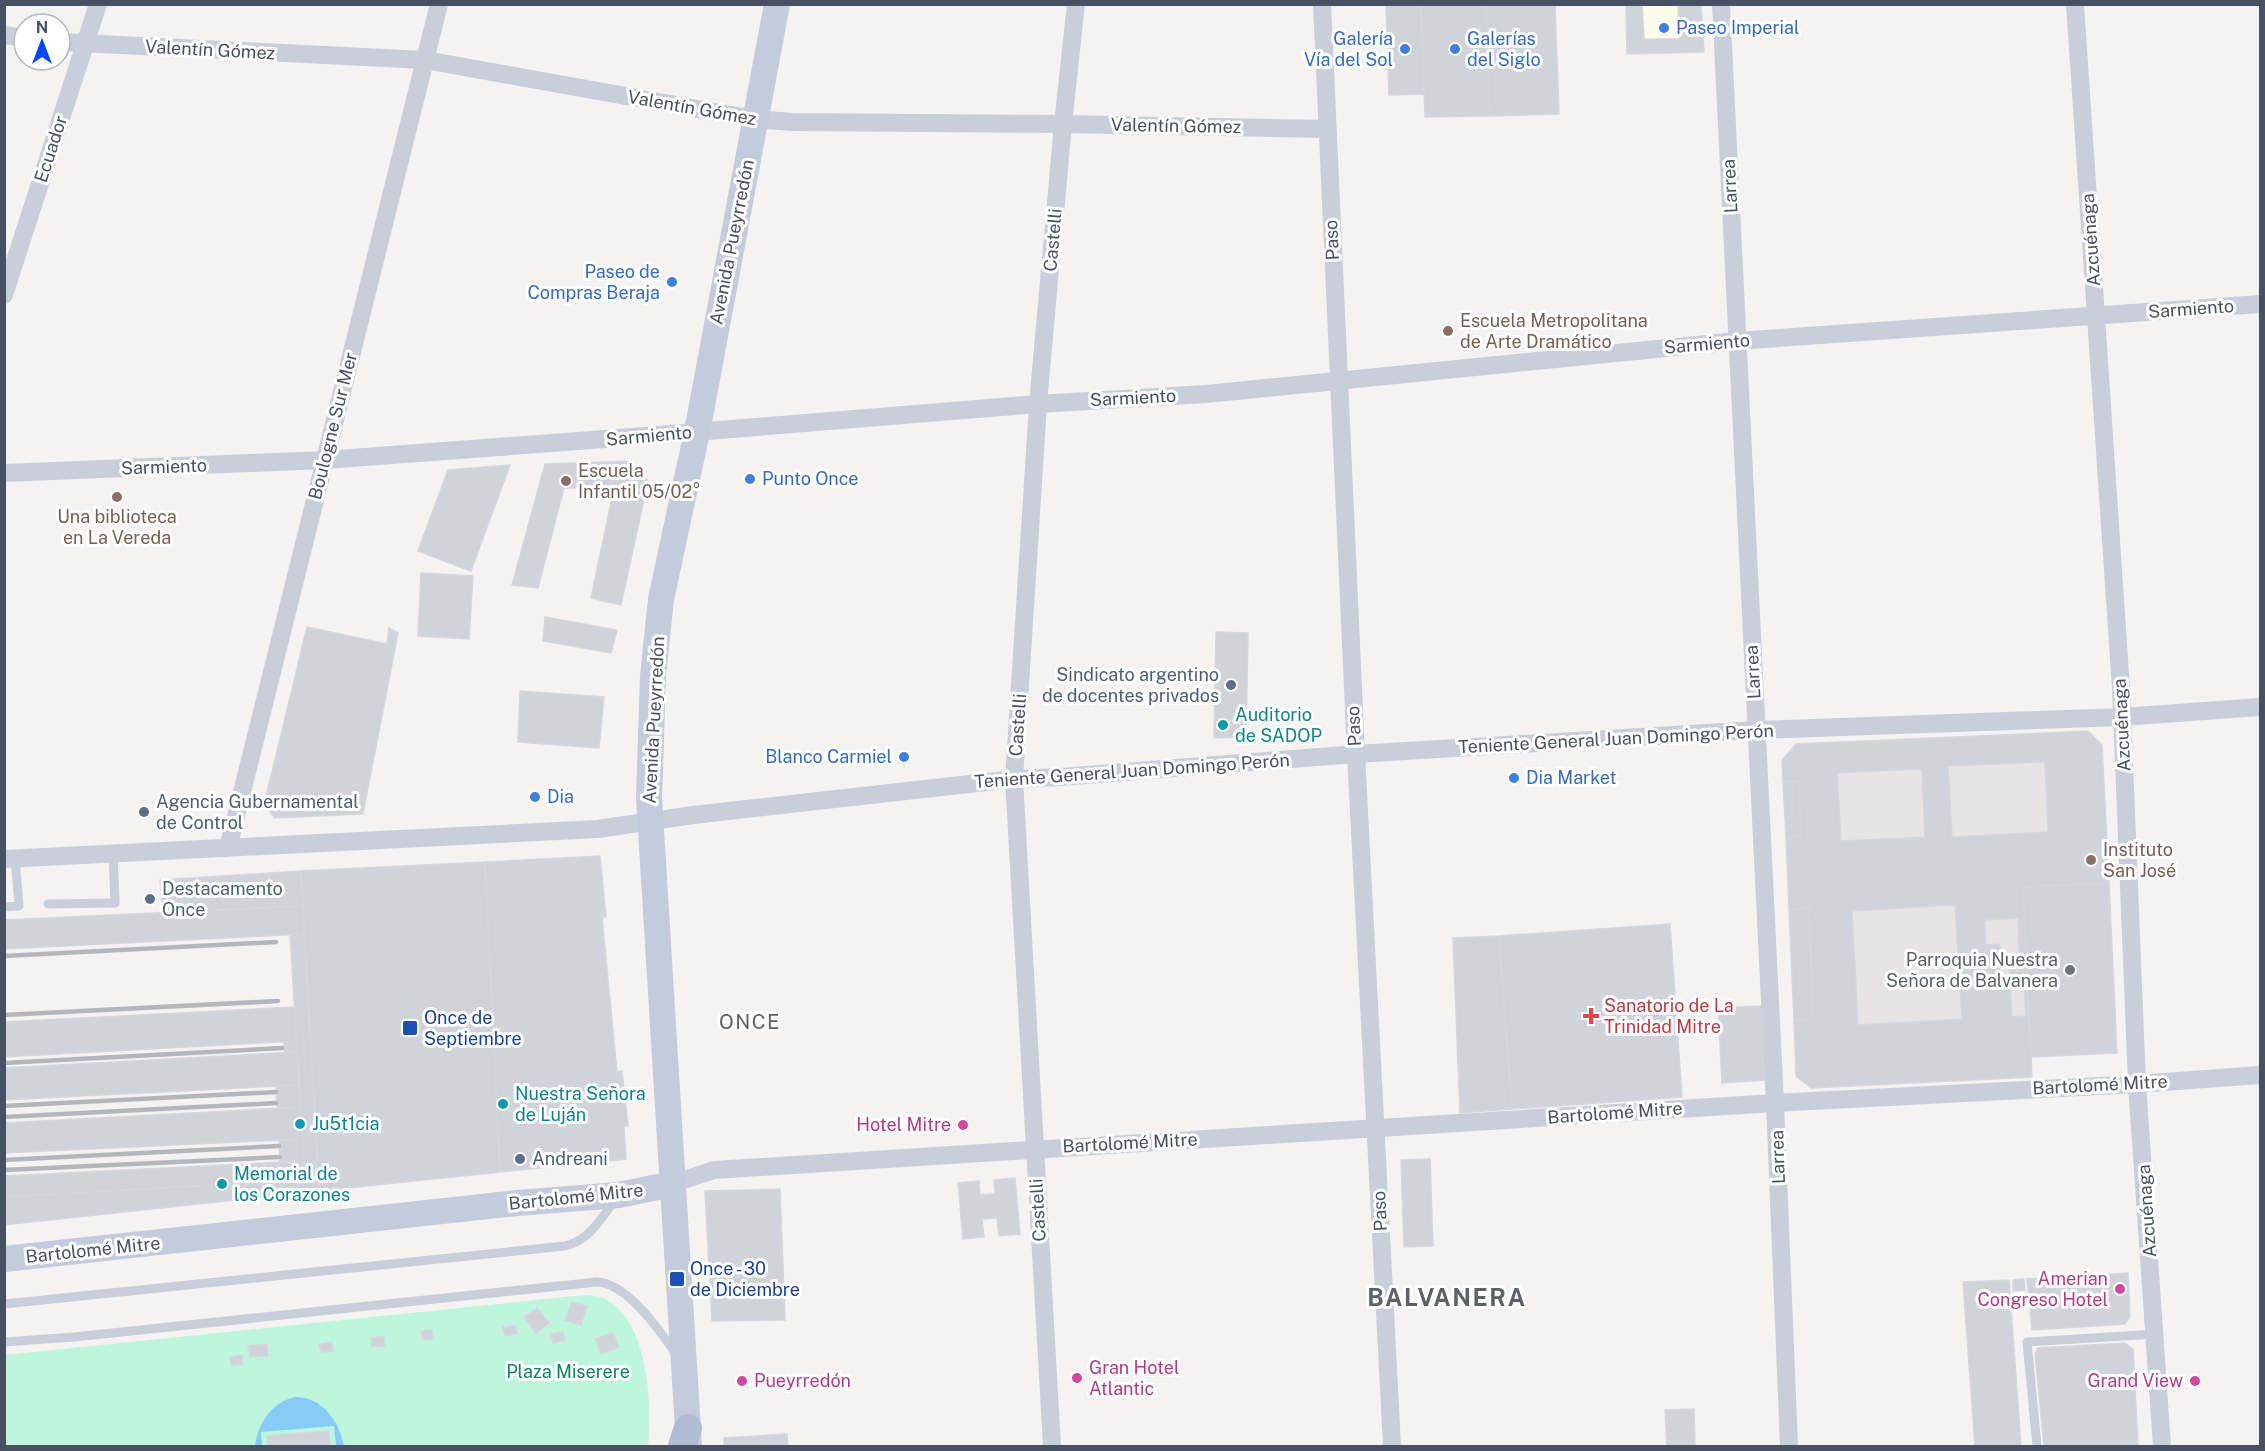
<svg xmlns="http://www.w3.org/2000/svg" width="2265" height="1451" font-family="'Public Sans',sans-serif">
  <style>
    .commercial { fill: #fefced }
    .education { fill: #e6e4e4 }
    .green { fill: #bef5dd }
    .water { fill: #87ccf7 }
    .building { fill: #d1d3da; stroke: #d6d7de; stroke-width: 1.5; fill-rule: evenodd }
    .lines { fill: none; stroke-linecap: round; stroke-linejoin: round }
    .service { stroke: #c8cfdb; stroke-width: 9 }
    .minor { stroke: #c8cfdb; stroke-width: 18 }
    .secondary { stroke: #c4cbdd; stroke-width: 26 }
    .primary { stroke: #b0bbd4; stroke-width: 28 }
    .rail { stroke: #b4b6bd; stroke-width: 4.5 }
    .shop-dot { fill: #3f7fe0; stroke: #fff; stroke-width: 2 }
    .education-dot { fill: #8d6e63; stroke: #fff; stroke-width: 2 }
    .service-dot { fill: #5c6f8a; stroke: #fff; stroke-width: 2 }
    .culture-dot { fill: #0f9aa8; stroke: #fff; stroke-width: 2 }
    .worship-dot { fill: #6b7280; stroke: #fff; stroke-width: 2 }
    .health-dot { fill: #e0444e; stroke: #fff; stroke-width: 2 }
    .transit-dot { fill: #1a4fb4; stroke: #fff; stroke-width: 2 }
    .hotel-dot { fill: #d1479c; stroke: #fff; stroke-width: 2 }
    .labels { text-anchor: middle; stroke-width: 6; stroke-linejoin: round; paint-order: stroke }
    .shop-label { font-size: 18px; fill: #366cbe; stroke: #fff; text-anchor: start }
    .street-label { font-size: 18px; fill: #485163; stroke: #fff }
    .education-label { font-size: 18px; fill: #785e54; stroke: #fff; text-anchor: start }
    .service-label { font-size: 18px; fill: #4e5e75; stroke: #fff; text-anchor: start }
    .culture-label { font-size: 18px; fill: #0d838f; stroke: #fff; text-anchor: start }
    .worship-label { font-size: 18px; fill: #5b616d; stroke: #fff; text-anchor: end }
    .health-label { font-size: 18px; fill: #be3a42; stroke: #fff; text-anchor: start }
    .transit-label { font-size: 18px; fill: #164399; stroke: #fff; text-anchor: start }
    .hotel-label { font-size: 18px; fill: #b23c85; stroke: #fff; text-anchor: end }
    .park-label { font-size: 18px; fill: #0d835d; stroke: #fff }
    .neighbourhood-label { font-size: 20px; letter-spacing: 1.5px; fill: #5e6168; stroke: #fff }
    .district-label { font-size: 24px; font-weight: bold; letter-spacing: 1.5px; fill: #5e6168; stroke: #fff }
  </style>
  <rect width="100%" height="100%" fill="#f5f3f2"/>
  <!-- commercial -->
  <path class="commercial" d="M1625 5H1701L1704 52 1627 54Z"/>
  <!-- education -->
  <path class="education" d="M2088 731 2102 745 2109 883 2023 888 2032 1077 1811 1088 1796 1076 1794 1020 1813 1019 1808 908 1789 909 1786 837 1801 836 1798 781 1783 782 1782 760 1796 744Z"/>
  <!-- green -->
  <path class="green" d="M584 1295C647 1293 653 1402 648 1446H5L4 1355Z"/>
  <!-- water -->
  <path class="water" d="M295 1397C323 1397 339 1421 344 1446H336L334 1426 261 1432 262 1446H255C258 1424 271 1402 295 1397Z"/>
  <!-- building -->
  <path class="building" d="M1386 4H1421L1424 94 1389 95Z
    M1421 4H1486L1490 116 1425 117Z
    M1486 4H1555L1559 114 1490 116Z
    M1626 4H1642L1644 39H1679L1678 4H1701L1704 52 1627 54Z
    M632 461 648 481 621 605 591 598 614 488H564L538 588 512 585 545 464Z
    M510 465 471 571 418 551 448 470Z
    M421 573 473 576 469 639 418 636Z
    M545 617 617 630 611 653 543 641Z
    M307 627 387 644 389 628 398 633 363 814 275 818 264 805Z
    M1216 632 1248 633 1246 737 1214 738Z
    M520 691 604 697 599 748 518 742Z
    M2088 731 2102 745 2109 883 2023 887 2032 1077 1811 1088 1796 1076 1794 1020 1813 1019 1809 908 1789 909 1786 837 1801 836 1799 781 1783 782 1782 760 1796 744ZM2045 762 2048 832 1952 837 1948 766ZM1922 769 1925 837 1841 841 1837 773ZM1955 905 1962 1019 1858 1025 1852 911ZM2018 918 2020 970H2009L2010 977H2001L2000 944 1986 945 1985 920ZM2024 984 2026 1016 2012 1017 2010 985Z
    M1799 781 1801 836 1786 837 1783 782Z
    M600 856 606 917H602L617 1072 622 1071 628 1126 624 1127 626 1159 500 1172 485 862Z
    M485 862 500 1172 319 1191 301 871Z
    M301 871 303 906 163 913 160 880Z
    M2109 883 2117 1053 2031 1057 2023 887Z
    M303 906 304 934 4 949V920Z
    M1809 908 1813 1019 1794 1020 1789 909Z
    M1670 924 1682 1097 1512 1109 1499 936Z
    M290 934H304L319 1179 305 1180Z
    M1499 936 1512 1109 1460 1113 1453 938Z
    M1762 1006 1765 1080 1722 1083 1718 1008Z
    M295 1007 296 1041 4 1057V1022Z
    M296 1041 297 1052 284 1053V1042Z
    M297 1052 299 1085 4 1100V1068Z
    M299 1085 300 1107 277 1108 276 1086Z
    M300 1107 303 1139 4 1153V1123Z
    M303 1139 304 1161 280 1163 279 1140Z
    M1430 1159 1433 1246 1404 1247 1401 1160Z
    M304 1161 305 1180 4 1197V1176Z
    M1015 1178 1020 1234 999 1236 997 1218 982 1219 984 1237 963 1239 958 1183 979 1181 980 1195 995 1194 994 1180Z
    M319 1179V1191L4 1225V1197Z
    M780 1189 785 1320 712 1321 705 1191Z
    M2128 1273 2130 1317 2125 1324 2032 1330 2027 1279Z
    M2024 1279 2025 1290 2013 1291V1280Z
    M2009 1280 2021 1446H1975L1963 1282Z
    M572 1302 587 1306 581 1325 565 1320Z
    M537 1308 549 1323 536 1333 524 1317Z
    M515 1325 517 1334 505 1336 503 1327Z
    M432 1330 433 1339 423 1340 421 1331Z
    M563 1332 565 1341 553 1343 551 1334Z
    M613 1332 619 1347 601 1354 595 1339Z
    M384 1336 385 1346 372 1347 371 1338Z
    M332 1342 333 1351 321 1352 319 1344Z
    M2125 1343 2133 1349 2138 1446H2044L2035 1354 2038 1348Z
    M267 1344 268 1356 250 1357 248 1346Z
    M242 1355 243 1364 231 1366 230 1357Z
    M1694 1409 1695 1446H1667L1665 1410Z
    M329 1431 330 1446H268L267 1436Z
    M787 1434 788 1446H724V1438Z"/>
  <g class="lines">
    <!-- service -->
    <path class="service" d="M48 904 115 903 113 853
      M4 907 19 906 15 858
      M4 1304 565 1246C589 1241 601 1218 615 1200
      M4 1342 74 1337 597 1282C627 1283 660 1331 676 1354
      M2037 1446 2027 1342 2156 1334"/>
    <!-- minor -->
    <path class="minor" d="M1322 4 1356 754 1392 1446
      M1721 4 1775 1103 1789 1446
      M2075 4 2121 689 2137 1084 2162 1446
      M4 35 24 38
      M60 42 425 60 754 119 792 122 1063 124 1327 129
      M4 295 98 4
      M4 473 325 460 658 435 1038 404 1206 394 1737 341 2260 304
      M228 848 439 4
      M4 859 598 829 693 815 1014 779 1060 777 1356 754 1756 730 2122 717 2260 707
      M672 1184 714 1170 1775 1103 2137 1084 2260 1075
      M1052 1446 1014 779 1038 404 1063 124 1076 4"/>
    <!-- secondary -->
    <path class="secondary" d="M4 1259 517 1203 619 1195 672 1184
      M689 1446 649 798 653 676 661 599 697 432 777 4"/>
    <!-- primary -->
    <path class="primary" d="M682 1446 688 1428"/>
    <!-- rail -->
    <path class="rail" d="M4 956 276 942
      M4 1015 278 1001
      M4 1063 282 1048
      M4 1106 276 1092
      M4 1117 276 1103
      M4 1160 279 1146
      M4 1170 280 1157"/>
  </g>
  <!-- markers -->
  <g class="shop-dot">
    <circle cx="1664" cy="28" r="6"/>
    <circle cx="1405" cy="49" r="6"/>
    <circle cx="1455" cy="49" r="6"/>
    <circle cx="672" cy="282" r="6"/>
    <circle cx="750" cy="479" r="6"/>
    <circle cx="904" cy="757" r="6"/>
    <circle cx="1514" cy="778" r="6"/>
    <circle cx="535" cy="797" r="6"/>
  </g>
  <g class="education-dot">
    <circle cx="1448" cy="331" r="6"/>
    <circle cx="566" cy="481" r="6"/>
    <circle cx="117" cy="497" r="6"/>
    <circle cx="2091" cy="860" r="6"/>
  </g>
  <g class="service-dot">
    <circle cx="1231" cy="685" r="6"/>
    <circle cx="144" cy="812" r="6"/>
    <circle cx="150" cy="899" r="6"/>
    <circle cx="520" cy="1159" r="6"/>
  </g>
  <g class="culture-dot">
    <circle cx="1223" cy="725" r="6"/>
    <circle cx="503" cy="1104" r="6"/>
    <circle cx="300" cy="1124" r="6"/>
    <circle cx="222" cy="1184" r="6"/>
  </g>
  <circle class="worship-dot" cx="2070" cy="970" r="6"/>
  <path class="health-dot" d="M1588 1007h6v6h6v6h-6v6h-6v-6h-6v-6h6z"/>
  <g class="transit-dot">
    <rect x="402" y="1020" width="16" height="16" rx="3"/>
    <rect x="669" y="1271" width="16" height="16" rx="3"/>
  </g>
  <g class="hotel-dot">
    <circle cx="963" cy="1125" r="6"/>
    <circle cx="2120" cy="1289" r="6"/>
    <circle cx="1077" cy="1378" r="6"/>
    <circle cx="742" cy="1381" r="6"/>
    <circle cx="2195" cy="1381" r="6"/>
  </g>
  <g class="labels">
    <!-- shop labels -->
    <g class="shop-label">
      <text x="1676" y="34">Paseo Imperial</text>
      <text x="1393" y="45" text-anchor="end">Galería<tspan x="1393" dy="21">Vía del Sol</tspan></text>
      <text x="1467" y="45">Galerías<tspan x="1467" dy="21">del Siglo</tspan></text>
      <text x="660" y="278" text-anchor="end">Paseo de<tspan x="660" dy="21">Compras Beraja</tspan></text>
      <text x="762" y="485">Punto Once</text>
      <text x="892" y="763" text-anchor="end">Blanco Carmiel</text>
      <text x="1526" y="784">Dia Market</text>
      <text x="547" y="803">Dia</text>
    </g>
    <!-- street labels -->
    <g class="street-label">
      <text transform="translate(210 50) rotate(3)" y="6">Valentín Gómez</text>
      <text transform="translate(692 108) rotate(10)" y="6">Valentín Gómez</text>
      <text transform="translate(1176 126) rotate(1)" y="6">Valentín Gómez</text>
      <text transform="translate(51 149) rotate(-72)" y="6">Ecuador</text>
      <text transform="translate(1730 186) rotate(-93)" y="6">Larrea</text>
      <text transform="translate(1053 240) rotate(-85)" y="6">Castelli</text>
      <text transform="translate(1332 240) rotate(-93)" y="6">Paso</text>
      <text transform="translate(2091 240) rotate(-94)" y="6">Azcuénaga</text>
      <text transform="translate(732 242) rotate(-79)" y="6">Avenida Pueyrredón</text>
      <text transform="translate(2191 309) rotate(-4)" y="6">Sarmiento</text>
      <text transform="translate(1707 344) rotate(-5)" y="6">Sarmiento</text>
      <text transform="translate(1133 398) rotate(-3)" y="6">Sarmiento</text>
      <text transform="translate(333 426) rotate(-76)" y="6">Boulogne Sur Mer</text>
      <text transform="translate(649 436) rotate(-5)" y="6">Sarmiento</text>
      <text transform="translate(164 467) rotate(-2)" y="6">Sarmiento</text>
      <text transform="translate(1753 672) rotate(-93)" y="6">Larrea</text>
      <text transform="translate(654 720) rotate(-87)" y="6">Avenida Pueyrredón</text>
      <text transform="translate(1018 725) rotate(-86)" y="6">Castelli</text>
      <text transform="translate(2122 725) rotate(-93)" y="6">Azcuénaga</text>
      <text transform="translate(1354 726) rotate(-93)" y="6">Paso</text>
      <text transform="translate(1616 739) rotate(-3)" y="6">Teniente General Juan Domingo Perón</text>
      <text transform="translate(1132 771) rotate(-4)" y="6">Teniente General Juan Domingo Perón</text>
      <text transform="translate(2100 1085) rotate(-3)" y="6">Bartolomé Mitre</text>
      <text transform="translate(1615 1113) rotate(-4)" y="6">Bartolomé Mitre</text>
      <text transform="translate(1130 1143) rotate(-3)" y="6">Bartolomé Mitre</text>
      <text transform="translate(1778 1157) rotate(-92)" y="6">Larrea</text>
      <text transform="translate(576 1197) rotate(-6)" y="6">Bartolomé Mitre</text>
      <text transform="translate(1038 1210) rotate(-93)" y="6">Castelli</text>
      <text transform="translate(1380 1211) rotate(-93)" y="6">Paso</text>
      <text transform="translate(2147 1211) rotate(-94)" y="6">Azcuénaga</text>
      <text transform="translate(93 1250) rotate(-6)" y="6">Bartolomé Mitre</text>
    </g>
    <!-- education labels -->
    <g class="education-label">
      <text x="1460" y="327">Escuela Metropolitana<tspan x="1460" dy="21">de Arte Dramático</tspan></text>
      <text x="578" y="477">Escuela<tspan x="578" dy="21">Infantil 05/02°</tspan></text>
      <text x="117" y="523" text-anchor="middle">Una biblioteca<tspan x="117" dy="21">en La Vereda</tspan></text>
      <text x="2103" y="856">Instituto<tspan x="2103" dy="21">San José</tspan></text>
    </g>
    <!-- service labels -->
    <g class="service-label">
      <text x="1219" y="681" text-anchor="end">Sindicato argentino<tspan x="1219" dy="21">de docentes privados</tspan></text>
      <text x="156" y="808">Agencia Gubernamental<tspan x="156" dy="21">de Control</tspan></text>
      <text x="162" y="895">Destacamento<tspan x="162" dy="21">Once</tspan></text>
      <text x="532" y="1165">Andreani</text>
    </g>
    <!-- culture labels -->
    <g class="culture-label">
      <text x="1235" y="721">Auditorio<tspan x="1235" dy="21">de SADOP</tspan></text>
      <text x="515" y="1100">Nuestra Señora<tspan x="515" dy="21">de Luján</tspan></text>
      <text x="312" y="1130">Ju5t1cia</text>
      <text x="234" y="1180">Memorial de<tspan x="234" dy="21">los Corazones</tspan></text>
    </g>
    <!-- worship labels -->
    <g class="worship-label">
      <text x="2058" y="966">Parroquia Nuestra<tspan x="2058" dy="21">Señora de Balvanera</tspan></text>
    </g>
    <!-- health labels -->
    <g class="health-label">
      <text x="1604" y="1012">Sanatorio de La<tspan x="1604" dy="21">Trinidad Mitre</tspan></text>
    </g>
    <!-- transit labels -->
    <g class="transit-label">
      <text x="424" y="1024">Once de<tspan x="424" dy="21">Septiembre</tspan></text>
      <text x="690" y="1275">Once - 30<tspan x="690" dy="21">de Diciembre</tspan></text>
    </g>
    <!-- hotel labels -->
    <g class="hotel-label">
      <text x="951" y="1131">Hotel Mitre</text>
      <text x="2108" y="1285">Amerian<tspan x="2108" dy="21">Congreso Hotel</tspan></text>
      <text x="1089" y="1374" text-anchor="start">Gran Hotel<tspan x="1089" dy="21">Atlantic</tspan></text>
      <text x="754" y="1387" text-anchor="start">Pueyrredón</text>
      <text x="2183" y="1387">Grand View</text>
    </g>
    <!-- park labels -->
    <g class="park-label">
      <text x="568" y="1378">Plaza Miserere</text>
    </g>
    <!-- neighbourhood labels -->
    <g class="neighbourhood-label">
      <text x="750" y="1029">ONCE</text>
    </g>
    <!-- district labels -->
    <g class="district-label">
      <text x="1447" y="1306">BALVANERA</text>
    </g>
  </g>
  <!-- border -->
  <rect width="2265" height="1451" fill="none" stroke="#485163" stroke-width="12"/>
  <!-- north arrow -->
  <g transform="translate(42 42)"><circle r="28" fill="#ffffff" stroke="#b6b9c1" stroke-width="1.5"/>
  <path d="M0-4.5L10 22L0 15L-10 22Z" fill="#0646fb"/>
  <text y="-9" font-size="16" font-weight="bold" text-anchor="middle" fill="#485163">N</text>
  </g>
</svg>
